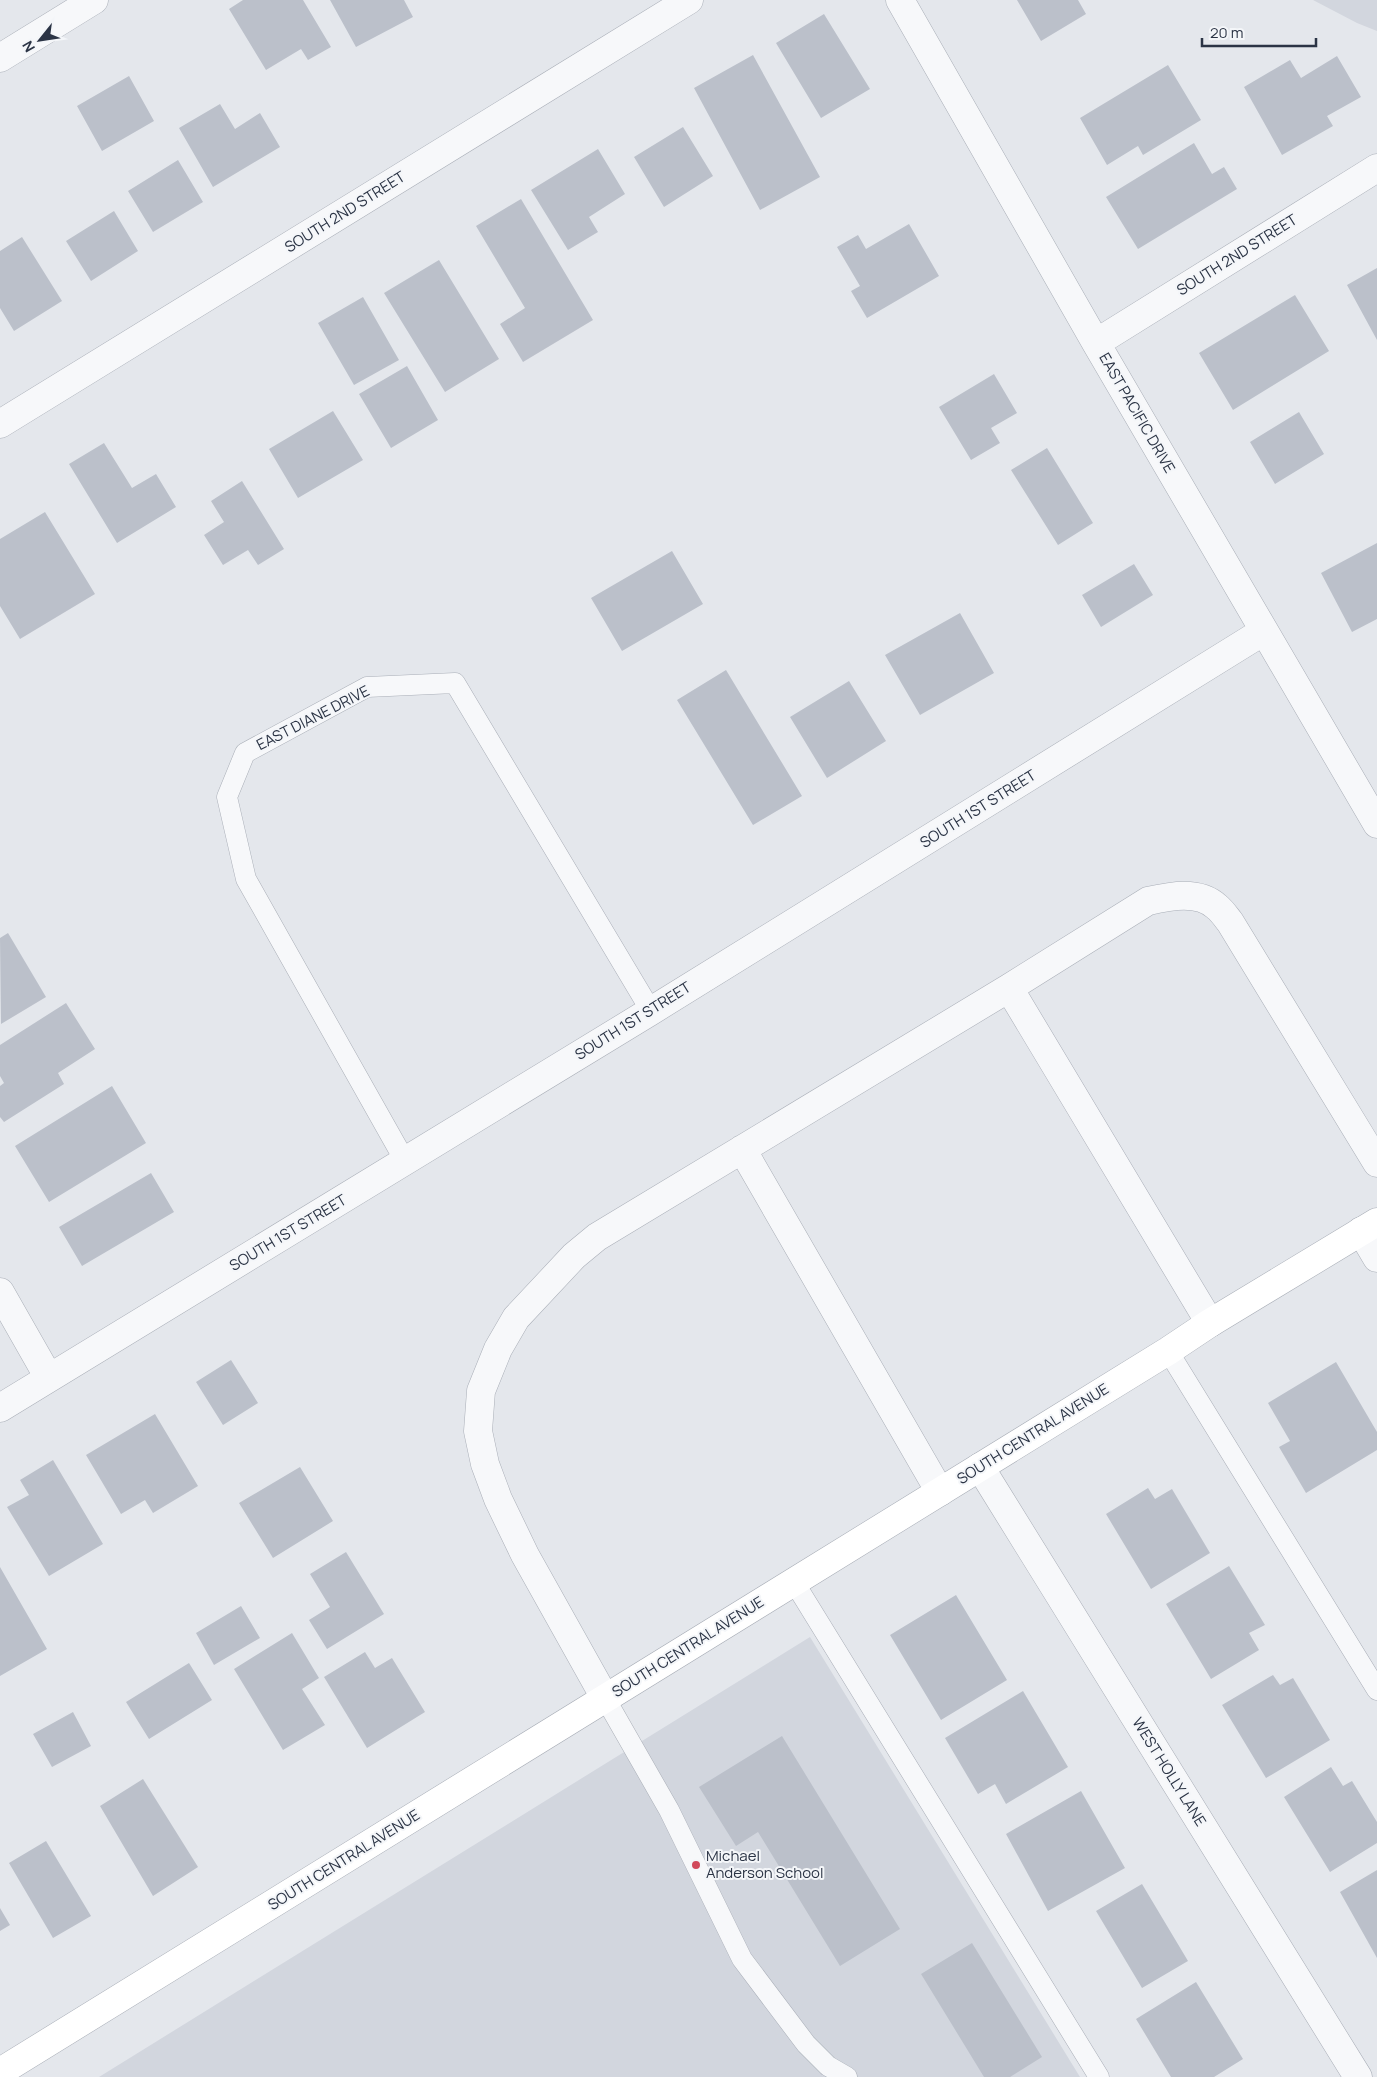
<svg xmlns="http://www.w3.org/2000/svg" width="1377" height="2077" font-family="Manrope,sans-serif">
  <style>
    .built { fill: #d2d6de }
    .building { fill: #bbc0ca }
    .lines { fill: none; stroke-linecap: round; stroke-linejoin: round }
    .lane-casing { stroke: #a9aeb7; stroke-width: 21 }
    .street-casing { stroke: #a9aeb7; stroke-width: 29 }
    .secondary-casing { stroke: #a9aeb7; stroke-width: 29 }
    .lane { stroke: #f7f8fa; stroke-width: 20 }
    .street { stroke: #f7f8fa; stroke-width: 28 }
    .secondary { stroke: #fff; stroke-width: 28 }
    .poi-dot { fill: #d1495b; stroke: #f4f6f9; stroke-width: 2 }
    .labels { text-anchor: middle; stroke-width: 4; stroke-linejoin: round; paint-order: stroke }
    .street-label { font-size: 15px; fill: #2b3445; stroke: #f4f6f9 }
    .poi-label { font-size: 15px; fill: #2b3445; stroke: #f4f6f9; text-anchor: start }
  </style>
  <rect width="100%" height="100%" fill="#e4e7ec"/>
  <!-- built -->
  <path class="built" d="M1313 0H1377V31L1357 23Z
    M810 1637 1080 2077H99Z"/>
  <!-- building -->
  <path class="building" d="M243 0H303L331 47 308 60 301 49 266 70 229 9Z
    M330 0H404L413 17 356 47Z
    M1017 0H1078L1086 14 1041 41Z
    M824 14 870 89 821 118 776 43Z
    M753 55 820 177 760 210 694 88Z
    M1337 56 1361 97 1327 116 1333 126 1282 155 1244 87 1290 60 1301 78Z
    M1168 65 1201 120 1143 155 1138 146 1107 165 1080 118Z
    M129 76 154 121 102 151 77 106Z
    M220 104 235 129 260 113 280 147 213 187 179 128Z
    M683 127 713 176 664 207 634 157Z
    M1194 143 1212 174 1224 167 1237 189 1138 249 1106 197Z
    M598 149 625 194 589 217 598 232 568 250 531 190Z
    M178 160 203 202 153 232 128 191Z
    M521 199 593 320 523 362 500 324 525 308 476 226Z
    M114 211 138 251 91 281 66 241Z
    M909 224 939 276 867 318 851 291 860 286 837 247 858 235 866 249Z
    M22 237 62 301 14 331 0 308V251Z
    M439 260 499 359 445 392 384 293Z
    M1377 268V340L1347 285Z
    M1295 295 1329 351 1233 410 1199 353Z
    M363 297 399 360 354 385 318 323Z
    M407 366 438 420 391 448 359 394Z
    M994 374 1017 413 991 428 1000 443 971 460 939 407Z
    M333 411 363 460 298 498 269 449Z
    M1299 412 1324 454 1275 484 1250 442Z
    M104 443 132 488 156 474 176 507 117 543 69 464Z
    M1047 448 1093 523 1058 545 1011 470Z
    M242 481 284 549 258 565 248 550 223 565 204 535 224 522 211 501Z
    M45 512 95 594 20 639 0 606V539Z
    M1377 543V619L1352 632 1321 573Z
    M672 551 703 604 622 651 591 598Z
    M1134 564 1153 595 1101 627 1082 595Z
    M960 613 994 673 920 715 885 655Z
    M726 670 802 796 753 825 677 700Z
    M849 681 886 741 827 778 790 717Z
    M8 933 46 997 1 1024 0 938Z
    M66 1003 95 1049 58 1073 64 1084 4 1122 0 1117V1086L4 1083 0 1076V1045Z
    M112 1086 146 1143 49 1202 15 1146Z
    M151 1173 174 1212 82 1266 59 1227Z
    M231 1360 258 1403 223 1425 196 1382Z
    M1336 1362 1377 1432V1450L1306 1493 1279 1447 1290 1441 1268 1403Z
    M155 1414 198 1486 153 1513 145 1500 121 1514 86 1455Z
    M53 1460 103 1544 49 1576 7 1507 29 1495 20 1480Z
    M300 1467 333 1521 273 1558 239 1503Z
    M1148 1488 1155 1499 1172 1489 1210 1553 1151 1589 1106 1514Z
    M346 1552 384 1614 327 1649 309 1620 330 1607 310 1574Z
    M1229 1566 1265 1625 1249 1633 1259 1650 1211 1679 1166 1604Z
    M0 1567 47 1649 0 1676Z
    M956 1595 1007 1680 941 1720 890 1635Z
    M241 1606 260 1638 214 1665 196 1633Z
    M292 1633 319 1678 302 1689 325 1725 283 1750 234 1669Z
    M365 1652 375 1668 392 1658 425 1712 367 1748 324 1677Z
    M189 1663 212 1700 149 1739 126 1702Z
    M1273 1675 1280 1685 1293 1678 1330 1740 1266 1778 1222 1705Z
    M1023 1691 1068 1767 1006 1804 995 1784 978 1794 945 1738Z
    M73 1712 91 1746 52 1767 33 1734Z
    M782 1736 900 1929 840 1966 758 1832 736 1846 699 1787Z
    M1331 1767 1343 1786 1352 1781 1377 1822V1843L1330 1872 1284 1797Z
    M143 1779 198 1867 153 1896 100 1806Z
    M1081 1791 1125 1868 1048 1911 1006 1834Z
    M46 1841 91 1916 53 1938 9 1863Z
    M1377 1870V1958L1340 1892Z
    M1142 1884 1188 1961 1142 1988 1096 1911Z
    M0 1908 10 1925 0 1931Z
    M972 1943 1042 2057 1010 2077H984L921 1974Z
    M1196 1982 1243 2059 1214 2077H1171L1136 2019Z"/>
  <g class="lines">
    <!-- lane casing -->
    <g class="lane-casing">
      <path id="lane" d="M405 1161 246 879 227 797 245 753 367 687 455 683 651 1011
        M1168 1351 1377 1690
        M794 1582 1099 2077
        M605 1698 669 1810 742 1959 806 2044 828 2066 847 2077"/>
    </g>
    <!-- street casing -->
    <g class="street-casing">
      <path id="street" d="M900 0 1096 343 1377 824
        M0 58 94 0
        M1096 343 1377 168
        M0 424 689 0
        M1009 988 1210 1323
        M742 1149 940 1492
        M1361 1231 1377 1258
        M0 1292 49 1378
        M0 1408 651 1011 1264 631
        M980 1467 1358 2077
        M605 1698 525 1555 498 1499 485 1464 478 1431 481 1391 498 1349 516 1318 574 1256 597 1237 1009 988 1148 901C1170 896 1199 890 1217 907 1222 911 1226 917 1230 922L1377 1163"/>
    </g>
    <!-- secondary casing -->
    <g class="secondary-casing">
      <path id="secondary" d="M0 2072 1168 1351 1210 1323 1377 1222"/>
    </g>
    <!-- lane -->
    <use href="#lane" class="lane"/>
    <!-- street -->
    <use href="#street" class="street"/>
    <!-- secondary -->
    <use href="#secondary" class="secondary"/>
  </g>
  <!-- markers -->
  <circle class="poi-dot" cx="696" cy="1865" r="5"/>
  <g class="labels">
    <!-- street labels -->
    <g class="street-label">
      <text transform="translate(345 212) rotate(-32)" y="5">SOUTH 2ND STREET</text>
      <text transform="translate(1237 255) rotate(-32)" y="5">SOUTH 2ND STREET</text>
      <text transform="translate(1137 413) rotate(60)" y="5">EAST PACIFIC DRIVE</text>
      <text transform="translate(313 718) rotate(-27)" y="5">EAST DIANE DRIVE</text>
      <text transform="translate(978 809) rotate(-32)" y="5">SOUTH 1ST STREET</text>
      <text transform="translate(633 1021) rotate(-32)" y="5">SOUTH 1ST STREET</text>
      <text transform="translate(288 1233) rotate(-31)" y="5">SOUTH 1ST STREET</text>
      <text transform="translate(1033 1434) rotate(-32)" y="5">SOUTH CENTRAL AVENUE</text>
      <text transform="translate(688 1647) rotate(-32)" y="5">SOUTH CENTRAL AVENUE</text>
      <text transform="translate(1169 1772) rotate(58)" y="5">WEST HOLLY LANE</text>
      <text transform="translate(344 1860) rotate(-32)" y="5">SOUTH CENTRAL AVENUE</text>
    </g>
    <!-- poi labels -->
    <g class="poi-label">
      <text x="706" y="1861">Michael<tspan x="706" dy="17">Anderson School</tspan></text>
    </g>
  </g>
  <!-- north arrow -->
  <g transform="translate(40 40) rotate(240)" stroke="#f4f6f9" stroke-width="4" paint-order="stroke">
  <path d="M0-4L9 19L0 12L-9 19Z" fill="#2b3445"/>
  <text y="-8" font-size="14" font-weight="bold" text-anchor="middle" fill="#2b3445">N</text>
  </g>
  <!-- scale -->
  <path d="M1202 38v8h114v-8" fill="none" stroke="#2b3445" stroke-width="2.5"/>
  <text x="1210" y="38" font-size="15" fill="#2b3445" stroke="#f4f6f9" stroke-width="4" paint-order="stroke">20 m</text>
</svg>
